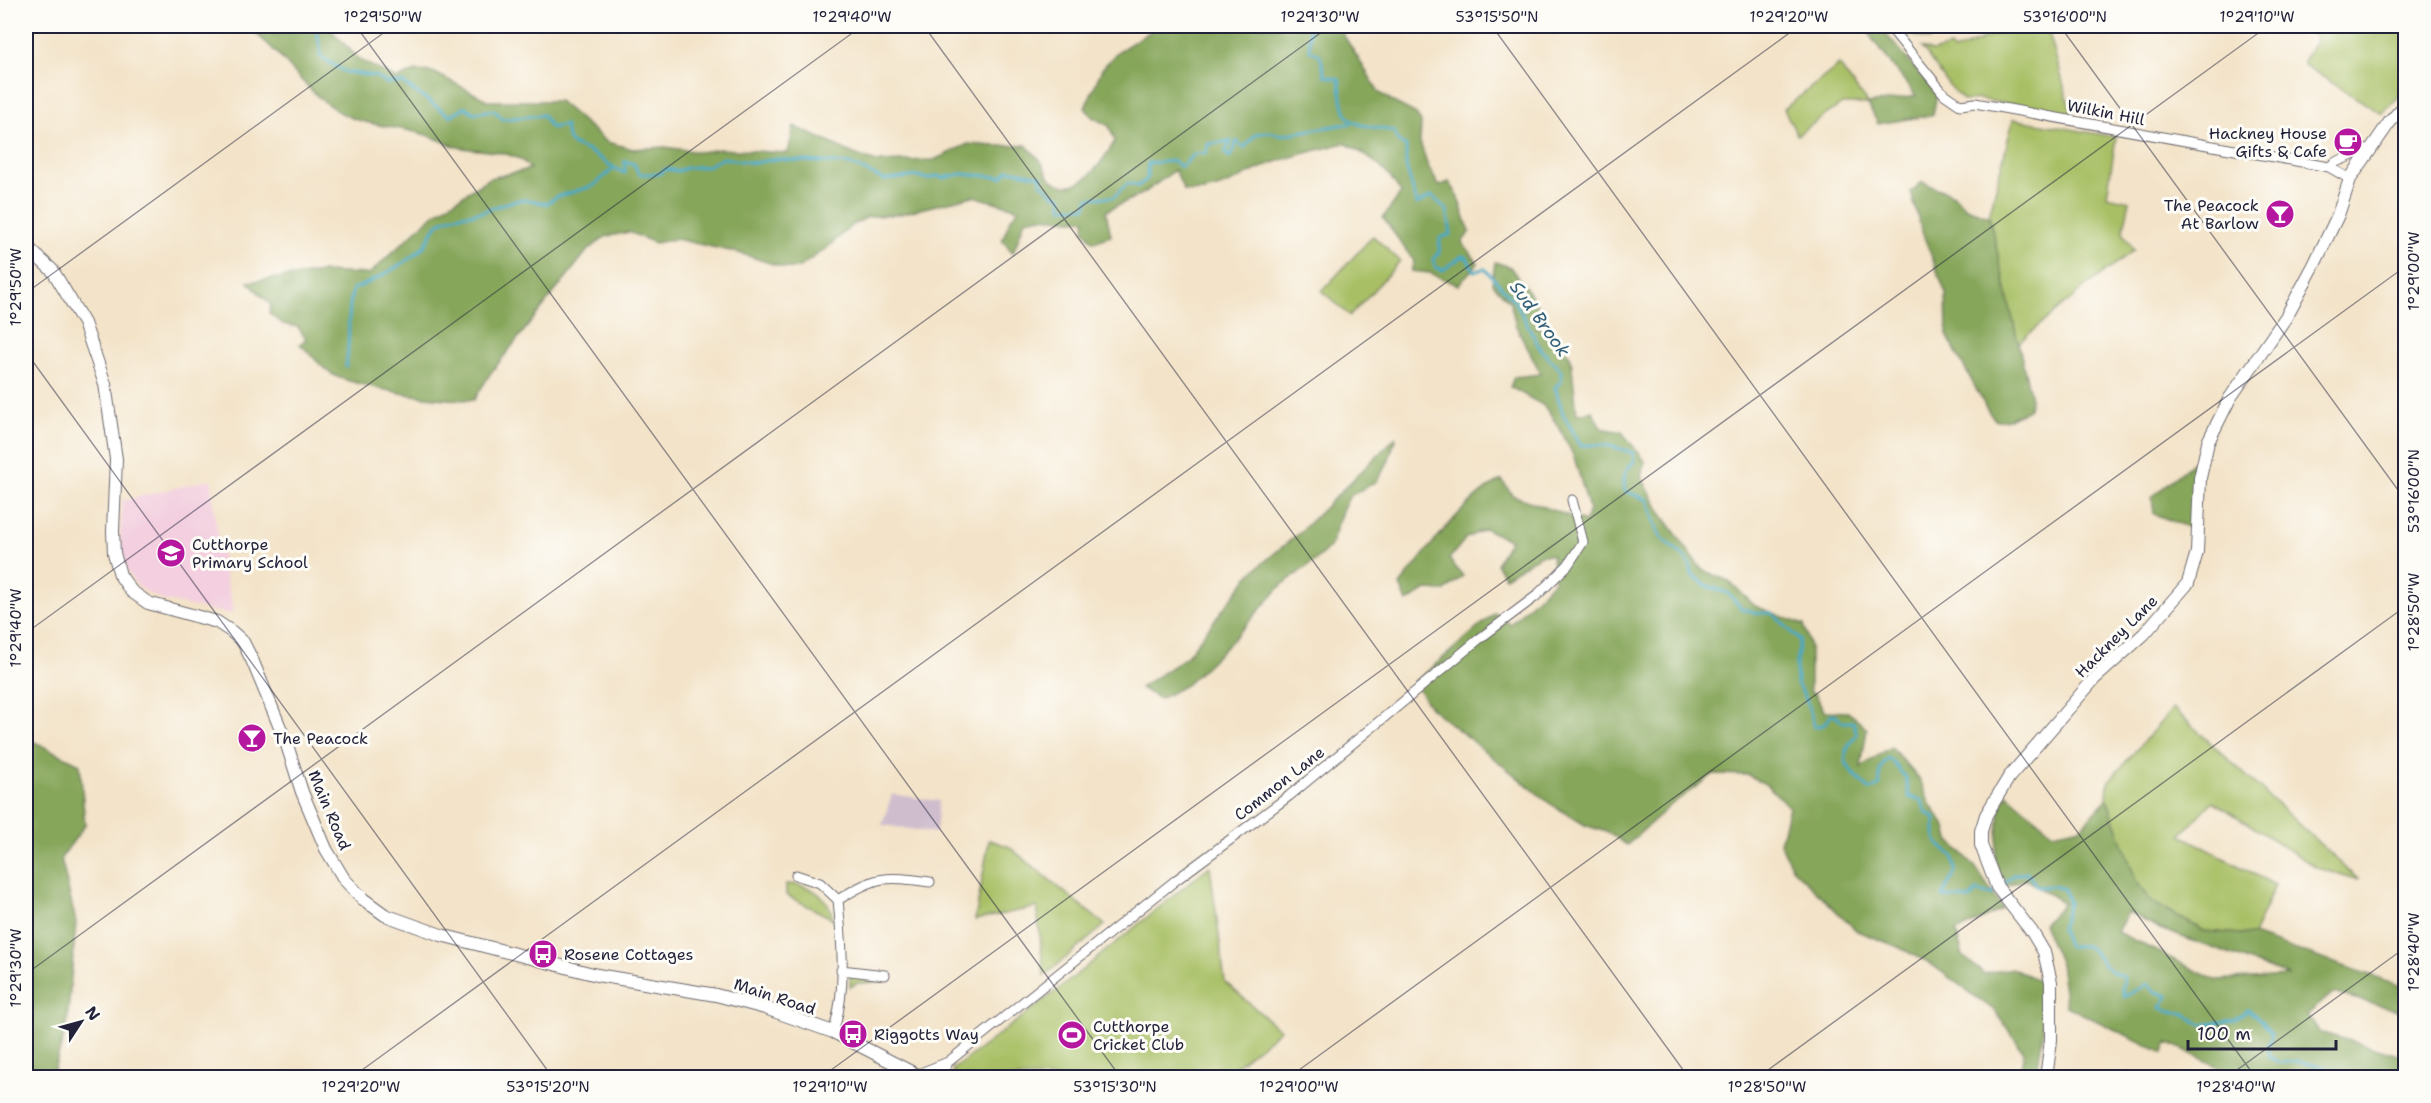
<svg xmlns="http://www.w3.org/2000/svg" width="2431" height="1103" font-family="'Shantell Sans',sans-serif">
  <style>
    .built { fill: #f3cfdf }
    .industrial { fill: #cfbdce }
    .green { fill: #a8bf65; stroke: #657050; stroke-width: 1.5 }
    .forest { fill: #86a65a; stroke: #54644a; stroke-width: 1.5; fill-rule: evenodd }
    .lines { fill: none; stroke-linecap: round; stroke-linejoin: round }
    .stream { stroke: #46a9c5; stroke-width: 3 }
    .street-casing { stroke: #6b666c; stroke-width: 11 }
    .secondary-casing { stroke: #6b666c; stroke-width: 14 }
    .street { stroke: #fff; stroke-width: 9 }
    .secondary { stroke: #fff; stroke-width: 12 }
    .ticks { fill: none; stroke: #22223b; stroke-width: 1.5; stroke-opacity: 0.45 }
    .labels { text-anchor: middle; stroke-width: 6; stroke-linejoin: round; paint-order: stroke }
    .street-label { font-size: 16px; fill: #22223b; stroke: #fdfcf7 }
    .poi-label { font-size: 16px; fill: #22223b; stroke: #fdfcf7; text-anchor: start }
    .water-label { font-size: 18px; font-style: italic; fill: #325f79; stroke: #fdfcf7 }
    .neatline { fill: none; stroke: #22223b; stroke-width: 2 }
    .ticks-label { font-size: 15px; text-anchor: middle; fill: #22223b }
  </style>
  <rect width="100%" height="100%" fill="#fdfcf7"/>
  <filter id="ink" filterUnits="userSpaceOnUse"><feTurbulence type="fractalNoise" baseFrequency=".0167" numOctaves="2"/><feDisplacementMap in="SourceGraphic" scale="12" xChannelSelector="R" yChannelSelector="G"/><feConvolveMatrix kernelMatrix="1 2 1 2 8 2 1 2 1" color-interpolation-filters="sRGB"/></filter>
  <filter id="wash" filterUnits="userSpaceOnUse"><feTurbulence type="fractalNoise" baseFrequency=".008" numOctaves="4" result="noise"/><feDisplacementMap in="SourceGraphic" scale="24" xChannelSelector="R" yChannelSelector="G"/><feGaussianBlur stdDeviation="1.35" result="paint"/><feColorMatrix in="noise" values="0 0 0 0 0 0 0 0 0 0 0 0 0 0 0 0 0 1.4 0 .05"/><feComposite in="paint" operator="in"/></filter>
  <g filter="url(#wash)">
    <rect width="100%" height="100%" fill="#f3e3c8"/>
    <!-- built -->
    <path class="built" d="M211 479 215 518 228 589 234 610 229 614 162 600 145 591 136 584 128 572 120 546 122 501Z"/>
    <!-- industrial -->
    <path class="industrial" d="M892 794 939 801 936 833 882 825Z"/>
    <!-- green -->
    <path class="green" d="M1912 26H1932L1930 40 1907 33Z
      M2016 26H2047L2072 114 1977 99 1964 101 1950 87 1922 48 1932 52 1950 47 1954 51Z
      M2307 26H2403L2406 27 2405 90 2382 114 2304 65V59L2316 40Z
      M1839 65 1868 104H1842L1797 135 1784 109Z
      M2013 119 2116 137 2107 196 2130 201 2123 233 2134 250 2089 284 2018 343 1989 216Z
      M1373 236 1400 261 1350 316 1322 291Z
      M2173 708 2359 880 2317 868 2213 801 2181 835 2275 885 2253 935 2204 931 2150 901 2136 881 2107 799 2108 782Z
      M989 840 1008 846 1105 925 1044 976 1037 907 975 920Z
      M1210 866 1225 982 1280 1030 1222 1077 960 1078 952 1070 1060 988Z
      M786 884C810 884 829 895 833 919L786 895Z
      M850 976H867L877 982 857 983 850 987Z"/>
    <!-- forest -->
    <path class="forest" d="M245 26H327L360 60 397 79 416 71 433 72 489 101H559L607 142 633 149 665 147 700 152 720 149 788 153 794 126 854 154 876 162 934 160 968 144 994 146 1026 145C1031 151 1038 156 1042 163 1045 168 1047 175 1051 179 1078 201 1103 161 1115 141L1109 126 1092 117 1085 108 1102 69 1117 52 1159 26H1338L1379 92 1391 101 1415 113 1421 122 1420 142 1427 164 1439 186 1449 182 1456 192 1470 232 1462 242 1478 263 1458 285 1430 273 1411 271 1414 261 1383 218 1401 193C1388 170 1369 156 1345 143 1319 150 1293 155 1268 165 1237 177 1219 195 1184 191L1175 170 1144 193 1106 211 1111 236 1093 242 1084 230 1085 219 1071 220 1042 217 1025 220 1013 253 1002 240 1011 218 1019 209 973 196 900 214 867 217 851 226 827 248 798 268H785L739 253 676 239 655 243 629 232 605 237 588 250 542 308 490 374 474 400C437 400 404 395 369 386 356 383 341 380 330 373 321 367 309 352 300 344L306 339 298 327 283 324 269 313 271 305 248 282 322 272 369 274 434 214 490 178 530 169C520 149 478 152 458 147 445 143 433 136 419 133 397 127 373 126 352 118 307 101 285 51 245 26Z
      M1869 26H1879L1937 94 1933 115 1878 124 1868 104 1916 96 1873 40 1866 27Z
      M1922 182 1954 195 1966 208 1989 216 2031 398 2029 409 2009 419 1996 421 1988 411 1947 335 1946 294 1921 229 1911 192Z
      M1495 262 1510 267 1529 292 1538 306 1537 326 1554 335 1571 358 1577 414 1593 411 1601 428 1622 432 1645 461 1641 476 1661 513 1702 570 1729 581 1755 606 1804 625 1810 647V692L1816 695 1824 711 1848 712 1867 729 1861 767 1891 747 1919 779 1930 804 1946 827 1949 840 1974 865 2003 909 1956 932 1963 956 1984 974 2011 968 2043 982V1034L2036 1077H2019L2024 1052 1995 1011 1928 962 1896 946 1857 931 1792 868 1780 843 1789 807 1767 785 1748 775 1714 774 1672 804 1627 845 1609 833 1585 825 1549 803 1430 707 1414 683 1495 613 1510 624 1554 581 1552 555H1540L1505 577 1496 564 1510 540 1485 529 1466 538 1449 559 1463 576 1445 591 1426 590 1407 602 1400 585C1423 555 1469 493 1502 480L1512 495 1585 522 1589 509 1574 457 1559 427 1544 406 1510 387 1514 377 1541 374 1516 326 1510 302 1492 283Z
      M1396 437 1388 462 1377 481 1350 496 1343 508 1331 545 1316 560 1282 585 1226 647 1186 685 1160 699 1140 688 1186 657 1251 573 1299 533Z
      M2195 461 2192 529 2154 514 2152 497Z
      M26 738 80 764 85 825 61 858 76 922 67 1025 52 1077H26Z
      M2007 794 2053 833 2081 827 2107 799 2136 881 2150 901 2204 931 2253 935 2405 987V1012L2333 993 2307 1015 2319 1032 2405 1057V1077H2239L2168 1042 2163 1053 2066 1006 2060 964 2043 924 2064 903 2025 879 2004 887 1995 861 2000 810ZM2128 912 2160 929 2290 976 2215 980 2117 932Z"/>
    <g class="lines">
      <!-- stream -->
      <path class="stream" d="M299 26 306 30 316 28 320 46V56L345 72 375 76 386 83H403L450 116 465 107 474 113 494 110 503 119 543 115 551 128 565 125C567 151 581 144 597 156 607 163 614 169 625 173V161L634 164 639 174H659L666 169 678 171 686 168 707 166 723 158 755 163 774 159 850 164 884 180 918 176 928 179 937 176 943 178 961 174 1002 177 1009 170 1041 176V183L1053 194 1061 196 1062 207H1086L1089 198 1114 197 1128 183 1138 186 1147 179 1148 163 1174 161 1181 167 1194 154 1206 153 1208 144 1231 141 1225 153 1230 157 1237 141 1244 148 1256 134 1269 132 1281 135 1352 123
        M1309 26 1310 50 1320 55 1325 76 1339 79C1346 128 1346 122 1394 131L1398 141 1406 147V166L1417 204 1432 196 1447 210 1451 234 1440 238 1439 252 1433 259 1435 267 1443 270 1462 256 1467 258 1474 271 1485 269 1516 303 1541 350 1561 370V382L1555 387 1563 414 1581 446C1601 443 1614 446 1633 453L1634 461C1624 471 1623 477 1625 491L1648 500C1652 510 1654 522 1658 532 1667 549 1692 553 1692 575L1707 586 1728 593 1742 609 1759 613H1772L1800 640 1796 664 1797 684 1806 699 1815 727 1825 724 1832 714 1843 722H1853L1857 734C1833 761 1851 771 1870 790L1880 785C1879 772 1879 766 1889 758L1906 778 1909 797 1921 800 1926 812 1935 818C1934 840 1935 844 1953 856 1960 882 1947 877 1943 897L1970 899 1977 891 1991 895 1995 891
        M346 366C351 340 346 314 353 289 371 283 412 260 424 246 430 239 432 228 440 223 454 213 468 216 484 211 508 203 519 195 546 204L556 197 593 186 613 169
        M2000 887 2013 875 2027 872 2037 887 2053 886 2064 889 2069 903 2061 929 2068 947C2093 943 2090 947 2104 965 2108 971 2118 974 2124 978L2122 988 2124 997 2147 984 2154 991 2168 996 2161 1008 2186 1015 2201 1025 2234 1020 2248 1010 2262 1021 2272 1034 2268 1046 2270 1057 2279 1063 2297 1061 2368 1078"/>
    </g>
  </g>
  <g filter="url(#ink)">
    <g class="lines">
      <!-- street casing -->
      <g class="street-casing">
        <path id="street" d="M1889 26 1944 94 1960 105 1975 103 2329 167 2350 179
          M2329 167 2336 162 2372 147
          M796 875 820 883 838 900C842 943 847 991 833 1032
          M838 900C877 875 885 876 930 882
          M841 970 885 975
          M918 1074 948 1062
          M939 1078 948 1062 1176 880 1289 796 1479 639 1535 597 1568 565 1583 542 1572 500"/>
      </g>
      <!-- secondary casing -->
      <g class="secondary-casing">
        <path id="secondary" d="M26 246 53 271 84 323 105 384 116 459 113 531 114 553 120 575 131 591 148 603 217 622 232 632 243 642 253 662 286 742 302 792 326 849 344 879 363 899 385 915 441 935 597 975 716 995 765 1008 833 1032 923 1078
          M2046 1078 2051 1040V982L2044 952 2032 932 1997 887 1981 845V831L1986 815 2009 777 2095 678 2144 634 2188 583 2197 552 2200 478 2208 442 2230 398 2286 317 2314 265 2338 215 2350 179 2389 123 2406 104"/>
      </g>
      <!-- street -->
      <use href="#street" class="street"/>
      <!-- secondary -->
      <use href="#secondary" class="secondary"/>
    </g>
  </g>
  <!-- ticks -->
  <path class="ticks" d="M356 26 1121 1078M924 26 1689 1078M1492 26 2256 1078M2060 26 2406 501M26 293 393 26M26 352 553 1078M26 633 862 26M26 974 1330 26M351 1078 1799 26M820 1078 2268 26M1288 1078 2406 266M1757 1078 2406 606M2226 1078 2406 947"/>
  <!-- icons -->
  <defs>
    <g id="cafe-disc" transform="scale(1.5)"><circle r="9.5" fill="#b5179e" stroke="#fdfcf7"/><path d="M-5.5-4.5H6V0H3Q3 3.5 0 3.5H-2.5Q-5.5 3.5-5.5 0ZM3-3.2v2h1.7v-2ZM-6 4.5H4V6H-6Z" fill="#fff"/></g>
    <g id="bar-disc" transform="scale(1.5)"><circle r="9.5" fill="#b5179e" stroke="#fdfcf7"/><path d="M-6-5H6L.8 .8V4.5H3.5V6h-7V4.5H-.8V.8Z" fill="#fff"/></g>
    <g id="school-disc" transform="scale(1.5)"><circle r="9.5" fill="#b5179e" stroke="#fdfcf7"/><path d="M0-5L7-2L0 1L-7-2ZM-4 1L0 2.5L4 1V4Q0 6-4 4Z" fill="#fff"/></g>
    <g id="bus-disc" transform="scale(1.5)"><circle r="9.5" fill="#b5179e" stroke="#fdfcf7"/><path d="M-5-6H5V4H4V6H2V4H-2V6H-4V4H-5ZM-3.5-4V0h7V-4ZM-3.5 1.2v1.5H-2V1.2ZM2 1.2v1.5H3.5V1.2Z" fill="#fff"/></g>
    <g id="stadium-disc" transform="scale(1.5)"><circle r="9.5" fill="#b5179e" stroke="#fdfcf7"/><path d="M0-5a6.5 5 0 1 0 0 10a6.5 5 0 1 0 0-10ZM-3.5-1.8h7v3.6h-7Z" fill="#fff"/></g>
  </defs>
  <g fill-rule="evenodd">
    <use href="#cafe-disc" x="2348" y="142"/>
    <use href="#bar-disc" x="2280" y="214"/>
    <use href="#school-disc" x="171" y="553"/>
    <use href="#bar-disc" x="252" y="738"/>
    <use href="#bus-disc" x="543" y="954"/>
    <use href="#bus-disc" x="853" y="1034"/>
    <use href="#stadium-disc" x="1072" y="1035"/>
  </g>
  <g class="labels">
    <!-- street labels -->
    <g class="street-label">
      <text transform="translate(2106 112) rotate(11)" y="6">Wilkin Hill</text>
      <text transform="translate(2116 636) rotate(-45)" y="6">Hackney Lane</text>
      <text transform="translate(1279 783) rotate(-38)" y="6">Common Lane</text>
      <text transform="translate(330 810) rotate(67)" y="6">Main Road</text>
      <text transform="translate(775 996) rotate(18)" y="6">Main Road</text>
    </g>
    <!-- poi labels -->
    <g class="poi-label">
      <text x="2327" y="139" text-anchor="end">Hackney House<tspan x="2327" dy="18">Gifts &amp; Cafe</tspan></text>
      <text x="2259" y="211" text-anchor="end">The Peacock<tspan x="2259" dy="18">At Barlow</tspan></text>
      <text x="192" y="550">Cutthorpe<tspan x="192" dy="18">Primary School</tspan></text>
      <text x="273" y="744">The Peacock</text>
      <text x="564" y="960">Rosene Cottages</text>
      <text x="1093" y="1032">Cutthorpe<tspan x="1093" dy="18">Cricket Club</tspan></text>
      <text x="874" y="1040">Riggotts Way</text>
    </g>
    <!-- water labels -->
    <g class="water-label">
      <text transform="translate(1540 319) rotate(54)" y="6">Sud Brook</text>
    </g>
  </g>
  <!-- margin -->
  <rect width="2431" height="1103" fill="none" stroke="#fdfcf7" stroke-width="66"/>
  <!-- north arrow -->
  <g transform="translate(81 1022) rotate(54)" stroke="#fdfcf7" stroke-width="4.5" paint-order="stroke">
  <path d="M0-4.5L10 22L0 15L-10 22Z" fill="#22223b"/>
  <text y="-9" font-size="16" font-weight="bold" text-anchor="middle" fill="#22223b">N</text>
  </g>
  <!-- scale -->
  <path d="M2188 1040v9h148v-9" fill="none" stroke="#22223b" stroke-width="3"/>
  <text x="2197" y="1040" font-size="18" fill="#22223b" stroke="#fdfcf7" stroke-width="4.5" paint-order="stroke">100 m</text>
  <rect x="33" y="33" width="2365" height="1037" class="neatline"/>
  <g class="ticks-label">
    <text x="383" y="22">1°29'50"W</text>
    <text x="852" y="22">1°29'40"W</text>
    <text x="1320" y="22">1°29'30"W</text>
    <text x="1497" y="22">53°15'50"N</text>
    <text x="1789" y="22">1°29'20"W</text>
    <text x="2065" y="22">53°16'00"N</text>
    <text x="2257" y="22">1°29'10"W</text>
    <text transform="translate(2414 271) rotate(-90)" y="5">1°29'00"W</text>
    <text transform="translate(16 287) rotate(-90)" y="5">1°29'50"W</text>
    <text transform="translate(2414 491) rotate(-90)" y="5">53°16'00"N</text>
    <text transform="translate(2414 612) rotate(-90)" y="5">1°28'50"W</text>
    <text transform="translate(16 628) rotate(-90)" y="5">1°29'40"W</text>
    <text transform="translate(2414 952) rotate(-90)" y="5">1°28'40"W</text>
    <text transform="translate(16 968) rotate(-90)" y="5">1°29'30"W</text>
    <text x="361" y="1092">1°29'20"W</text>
    <text x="548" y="1092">53°15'20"N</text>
    <text x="830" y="1092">1°29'10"W</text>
    <text x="1115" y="1092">53°15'30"N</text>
    <text x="1299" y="1092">1°29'00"W</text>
    <text x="1767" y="1092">1°28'50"W</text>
    <text x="2236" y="1092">1°28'40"W</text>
  </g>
</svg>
